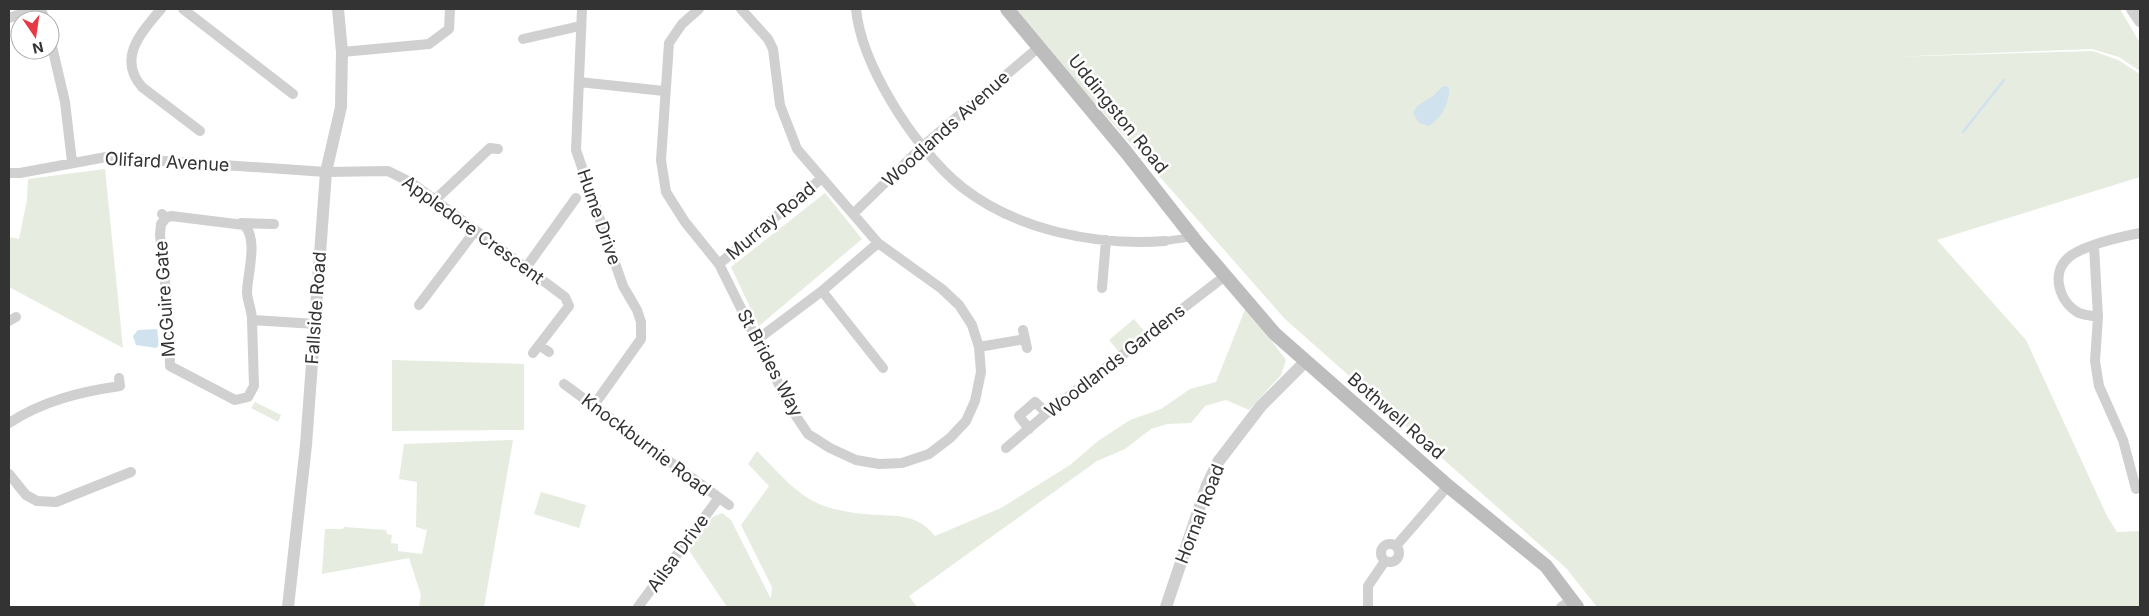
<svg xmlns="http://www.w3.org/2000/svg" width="2149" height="616" font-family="Inter,sans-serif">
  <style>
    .green { fill: #e6ecdf }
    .water { fill: #cfe2ee }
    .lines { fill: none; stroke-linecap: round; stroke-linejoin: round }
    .stream { stroke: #cfe2ee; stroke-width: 2.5 }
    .pedestrian { stroke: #d0d0d0; stroke-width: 8 }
    .minor { stroke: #d0d0d0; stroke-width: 10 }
    .tertiary { stroke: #d0d0d0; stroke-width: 12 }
    .secondary { stroke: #bdbdbd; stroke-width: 14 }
    .labels { text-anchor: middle; stroke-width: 5; stroke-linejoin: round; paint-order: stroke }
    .street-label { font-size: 18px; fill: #333; stroke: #fff }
  </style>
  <rect width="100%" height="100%" fill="#fff"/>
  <!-- green -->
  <path class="green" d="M1012 9H2120L2140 43V71L2119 57 2092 49 1889 57 2093 51 2118 60 2140 74V177L1937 240 2026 340 2107 516 2117 532 2140 531V607H1597L1566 568 1285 319Z
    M105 169 123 348 9 287V237L19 239 27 200 28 179Z
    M825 193 862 239 759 326 731 267Z
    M1246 307 1286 360 1281 375 1249 410 1226 400 1205 406 1191 423 1167 424 1151 429 1125 449 1097 461 909 596 917 607H727L688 549 713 517 722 513 731 520 771 599 772 587 741 525 769 486 748 464 757 451C776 470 794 493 819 504 831 509 850 513 864 514 892 517 915 511 935 536L1001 508 1070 465 1098 441 1130 420 1161 409 1190 389 1216 382Z
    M1134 319 1144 331 1119 352 1109 340Z
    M392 360 524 364V430L392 431Z
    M255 402 281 415 278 422 251 408Z
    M513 440 484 607H419L421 595 409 558 322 574 325 529H343L344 527 386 530 387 534 392 535 391 543 398 544V551L422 554 427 530 416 527 417 482 399 479 404 444Z
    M541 492 586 505 579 528 534 514Z"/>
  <!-- water -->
  <path class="water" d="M1443 86 1449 87C1450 102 1442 118 1429 126L1419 123 1413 113 1417 106 1433 96Z
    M157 329 159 345 156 348 136 345 133 336 138 330Z"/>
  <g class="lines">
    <!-- stream -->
    <path class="stream" d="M1963 132 2004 80"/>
    <!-- pedestrian -->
    <path class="pedestrian" d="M1165 241 1193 237"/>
    <!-- minor -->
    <path class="minor" d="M41 9 45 20
      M161 9C141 33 117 58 142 87L200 131
      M183 9 293 94
      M582 9 576 150 623 286 637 310 641 322V339L594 405
      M699 9 682 24 669 43 661 160 666 192 685 222 719 264 790 407 808 434 830 448 856 460 879 464 902 463 929 454 950 438 966 421 975 401 981 372 979 347 972 325 959 305 942 289 878 243 797 149 780 105 773 49 768 39 741 9
      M856 9C859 40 875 74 891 101 908 130 936 167 963 188 1019 231 1097 246 1165 241
      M9 18 35 9
      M50 38 65 102 72 162
      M523 39 580 26
      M342 52 429 44 449 29 450 9
      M579 82 664 91
      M9 173H20L106 157 326 172 388 171 412 183 565 297 569 306 533 353
      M435 200 490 148 498 149
      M854 213 923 146 1039 47
      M162 214 166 218 171 216 244 225C259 239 247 275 247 293 248 303 252 311 252 320L316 324
      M166 218 161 224 160 235 168 311 170 366 235 400 248 397 254 386 252 320
      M241 223 274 224
      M2094 246 2098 317
      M719 264 822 178
      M525 269 576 198
      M1102 288 1106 240
      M822 291 883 368
      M419 305 475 231
      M9 321 16 317
      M1023 330 1027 348
      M758 339 822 291 878 243
      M539 345 549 352
      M979 347 1025 339
      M564 384 729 505
      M9 423C43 401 79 392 120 386L119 378
      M1029 429 1019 416 1035 402 1047 413
      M1006 448 1047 413 1225 276
      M9 474 26 495 37 501 56 502 131 472
      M2136 489 2123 440 2099 386 2095 361 2098 317C2092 316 2085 315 2079 313 2060 303 2050 274 2068 258 2083 245 2120 237 2140 233
      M1381 553a9 9 0 1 1 18 0a9 9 0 1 1-18 0Z
      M1396 546 1448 486
      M638 607 718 499
      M1368 607V586L1385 561
      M1561 607 1571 600"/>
    <!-- tertiary -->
    <path class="tertiary" d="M2132 9 2140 21
      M288 607 306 445 326 172 341 107 342 52 338 9
      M1166 607 1207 485 1218 462 1261 406 1306 361"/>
    <!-- secondary -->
    <path class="secondary" d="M1007 9 1126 152 1198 244 1275 334 1448 486 1546 566 1577 607"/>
  </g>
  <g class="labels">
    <!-- street labels -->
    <g class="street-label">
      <text transform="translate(1118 114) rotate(51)" y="6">Uddingston Road</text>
      <text transform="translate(946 129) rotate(-42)" y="6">Woodlands Avenue</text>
      <text transform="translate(167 162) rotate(3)" y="6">Olifard Avenue</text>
      <text transform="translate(599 217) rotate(71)" y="6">Hume Drive</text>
      <text transform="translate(771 221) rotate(-40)" y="6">Murray Road</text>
      <text transform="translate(473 230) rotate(36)" y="6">Appledore Crescent</text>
      <text transform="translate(165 299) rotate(-94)" y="6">McGuire Gate</text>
      <text transform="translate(316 308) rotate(-86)" y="6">Fallside Road</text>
      <text transform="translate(1115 361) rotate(-38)" y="6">Woodlands Gardens</text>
      <text transform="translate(770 363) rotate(62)" y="6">St Brides Way</text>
      <text transform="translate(1396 416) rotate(41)" y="6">Bothwell Road</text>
      <text transform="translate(646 445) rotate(37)" y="6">Knockburnie Road</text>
      <text transform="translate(1200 514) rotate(-69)" y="6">Hornal Road</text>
      <text transform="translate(678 553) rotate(-54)" y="6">Ailsa Drive</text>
    </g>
  </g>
  <!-- border -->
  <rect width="2149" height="616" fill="none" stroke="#333333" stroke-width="20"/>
  <!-- north arrow -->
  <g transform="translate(35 35) rotate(167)"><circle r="24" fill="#ffffff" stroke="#adadad"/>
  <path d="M0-4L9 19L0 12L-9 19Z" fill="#e63946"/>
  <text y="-8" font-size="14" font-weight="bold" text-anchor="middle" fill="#333333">N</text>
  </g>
</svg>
